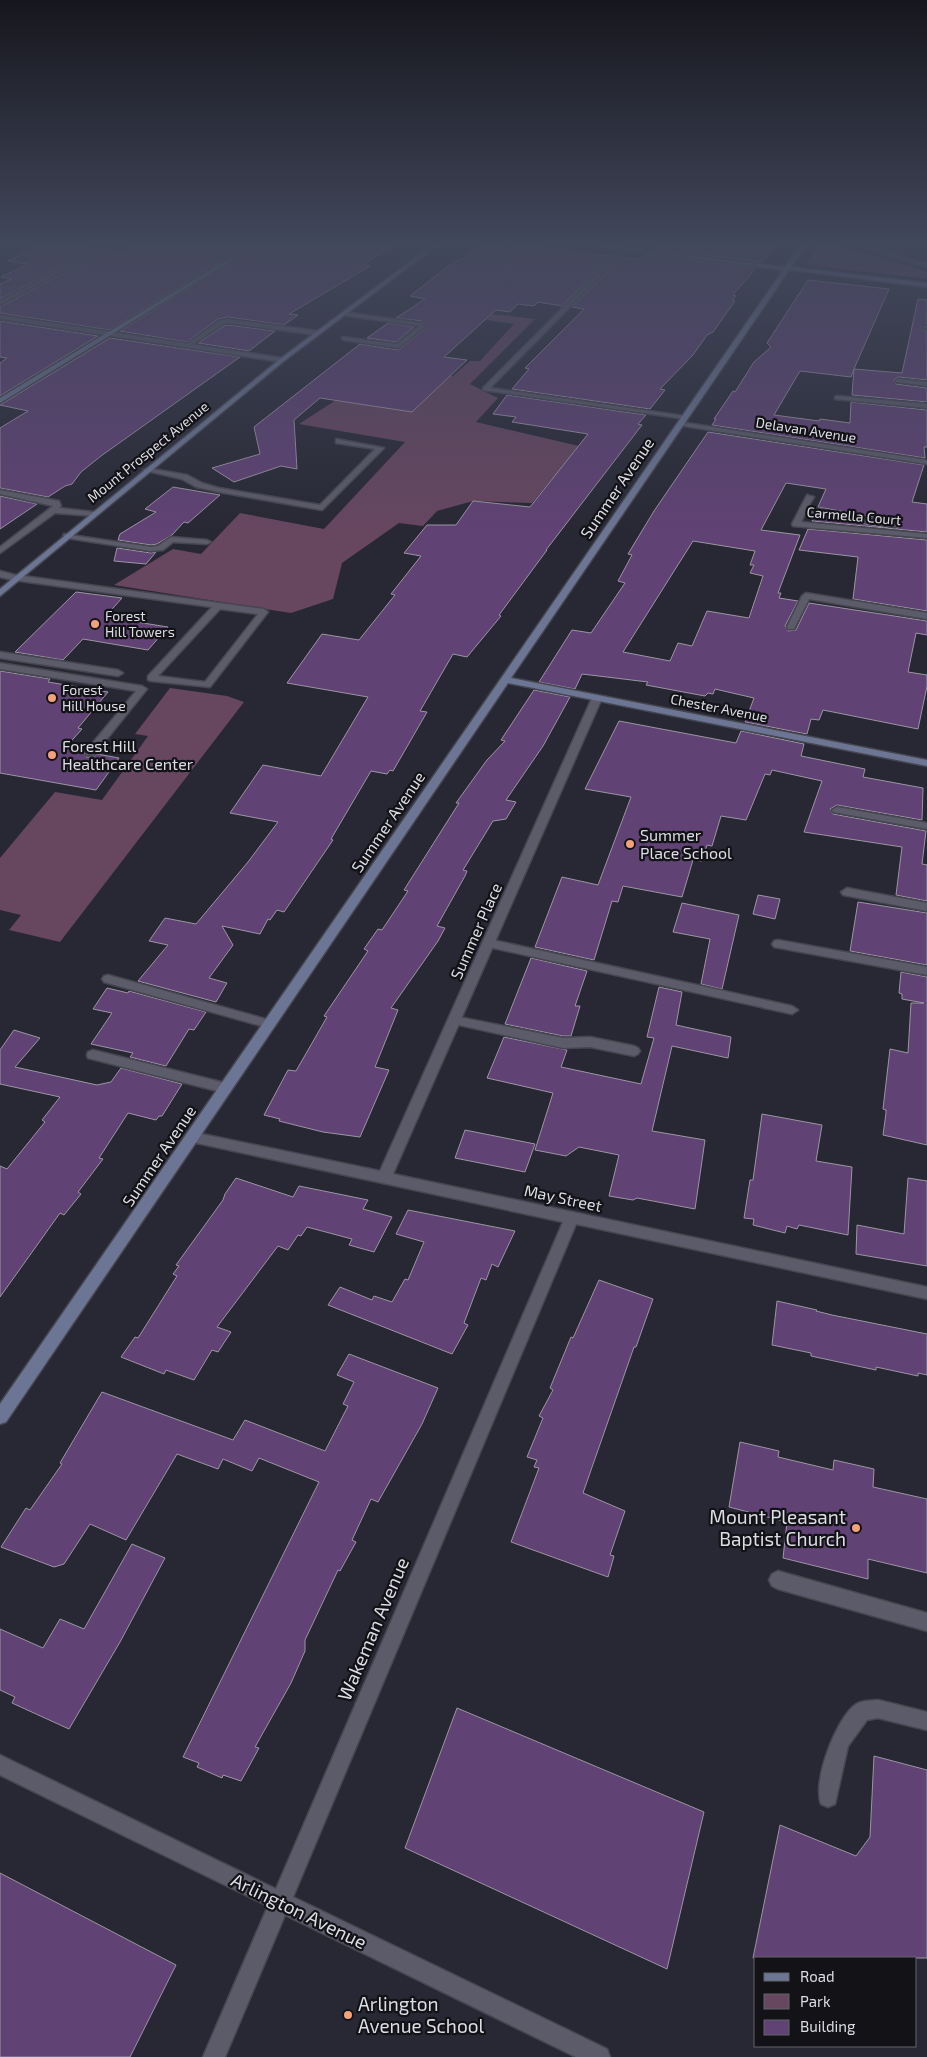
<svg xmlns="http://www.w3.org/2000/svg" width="927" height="2057" font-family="'Exo 2',sans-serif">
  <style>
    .green { fill: #674660 }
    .building { fill: #604274; stroke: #9c95a2; fill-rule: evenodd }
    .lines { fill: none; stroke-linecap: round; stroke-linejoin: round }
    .lane-casing { stroke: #464650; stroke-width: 3 }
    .street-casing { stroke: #464650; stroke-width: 3 }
    .secondary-casing { stroke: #464650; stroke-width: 3 }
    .path { stroke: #8a8a94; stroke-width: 1; stroke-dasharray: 2.5 1; stroke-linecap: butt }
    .lane { fill: #5c5b69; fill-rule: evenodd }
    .street { fill: #5c5b69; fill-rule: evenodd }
    .secondary { fill: #6c7694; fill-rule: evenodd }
    .poi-dot { fill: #f1a27b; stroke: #121217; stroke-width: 2 }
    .labels { text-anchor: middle; stroke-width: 4.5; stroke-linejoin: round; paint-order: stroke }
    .far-street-label { font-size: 14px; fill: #dddde5; stroke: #121217 }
    .far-poi-label { font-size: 14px; fill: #dddde5; stroke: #121217; text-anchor: start }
    .street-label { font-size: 16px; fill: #dddde5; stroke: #121217 }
    .poi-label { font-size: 16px; fill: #dddde5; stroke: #121217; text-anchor: start }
    .near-poi-label { font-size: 19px; fill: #dddde5; stroke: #121217; text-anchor: end }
    .near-street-label { font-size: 19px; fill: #dddde5; stroke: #121217 }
  </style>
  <rect width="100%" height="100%" fill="#282834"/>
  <!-- green -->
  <path class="green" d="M818 245H834L927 271V279L806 265Z
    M492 314 535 319 470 384 498 398 476 422 579 446 532 503 473 501 437 511 423 526 399 523 342 563 333 599 291 613 114 585 173 549 201 554 240 513 324 529 405 442 299 424 336 400 357 404 392 367 453 376 470 361H480L514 324 487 320Z
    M170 688 227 696 244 702 60 942 9 930 21 915 0 910V858L55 792 102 800 148 736 135 734Z"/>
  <!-- building -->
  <path class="building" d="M41 245H68L95 249 0 299V284L12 279 1 277 28 264 8 261Z
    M137 245H248L109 330 0 313V307L107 250 123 252Z
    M259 245H394L362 265 370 266 289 314 298 315 284 325 228 317 218 319 187 342 120 331Z
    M480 245H520L611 256 562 306 538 302 534 306 518 304 510 312 496 310 444 357 467 360 412 412 320 398 294 420 297 469 281 466 234 482 212 468 260 454 254 427 360 344 398 350 426 328V326L422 321 396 318 425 299 410 296 455 261H460Z
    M656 245H777L762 262 652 249Z
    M647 254 756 268 733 295 736 296 732 300 735 301 713 332 707 335 693 355 660 389 665 390 650 409 512 389 529 369 525 368 584 309 572 307 621 258 642 259Z
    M808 280 889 289 854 369 902 373 918 299 927 300V323L920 327 927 331V380L898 377 894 380 896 384 927 388V402L852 395 854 369 851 377 800 371 774 415 819 421 820 419 850 423 851 402 927 410V447H924L925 458 712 425 716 419H714L733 391 735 392 754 362 771 347 767 343Z
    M0 321 98 336 0 396V363L7 358 0 357Z
    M388 323 414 327 396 342 367 338Z
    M228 325 275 331 249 351 198 343 224 326Z
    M110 338 240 357 101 456 81 472 72 484 65 486 48 497 0 488V428L28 411 0 405Z
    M507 395 646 415 638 424 642 425 546 550H547L499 615 501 616 467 657 453 654 420 711 427 712 393 771 390 770 387 774 371 771 331 839 333 840 284 912 277 910 270 920 268 919 260 934 222 926 233 945 209 978 227 983 216 1002 138 981 168 945 149 941 165 918 196 924 248 862 278 822 230 813 263 765 321 776 368 697 287 683 322 634 359 640 395 595 391 594 421 556 404 553 427 525H456L473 501 530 507 588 434 512 422 516 417 493 414Z
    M708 432 924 465 912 502 927 504V532L812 521 815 515 895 529 901 526 895 521 818 507 826 489 786 483 761 530 800 535 778 593H781L779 598 798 601 785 626 788 631 796 630 809 603 927 621V635L916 633 908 672 927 675V686L918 729 823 710 819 720 811 719 807 734 745 722 754 698 715 689 713 694 708 693 705 696 646 685 648 682 582 674 575 689 539 682 572 630 591 633 625 583 618 581 632 555 628 554 654 511ZM693 541 755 551 750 565H754L750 573 763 576 749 618 707 611 692 646 678 643 670 661 623 652Z
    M173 487 220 495 188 523 184 522 172 535 157 544 151 545 118 540 120 534 156 512 145 509Z
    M0 496 37 504 0 529Z
    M808 529 927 540V611L853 599 858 557 799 550Z
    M117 548 151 553 156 552 146 564 114 561Z
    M76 592 122 598 105 617 168 627 148 650 83 639 63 660 15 652Z
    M0 671 50 679 48 682 108 692 78 728 82 729 65 748 84 752 86 757H94L97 754 119 758 96 790 0 773Z
    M534 690 570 697 543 746 506 800 516 802 506 819 493 821 463 870 467 871 465 876 437 926 445 928 438 941 391 1008 398 1010 375 1067 389 1070 360 1137 323 1132 279 1121 280 1119 264 1115 288 1070 296 1071 327 1017 324 1016 368 951 364 949 378 929 382 930 408 891 404 890 459 803H456L487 760 505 741 501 740Z
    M619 721 736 743 741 731 804 744 801 756 865 769 863 777 923 788 922 820 837 805 830 809 833 814 926 831 922 864 927 865V901L896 895 902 847 804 832 822 781 772 770 770 775 765 774 746 820 721 816 712 846 707 845 702 861 693 860 682 897 623 886 618 902 612 901 594 960 535 947 562 877 598 885 631 797 585 789Z
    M758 895 780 899 775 919 753 914Z
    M858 902 927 913V965L850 951Z
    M682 903 739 915 722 989 701 984 710 939 673 932Z
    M531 958 587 971 575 1006H580L571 1036H563L505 1024Z
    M901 972 927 977V1145L883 1135 886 1113V1110L883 1109 890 1049 908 1053 911 1003H924L902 999V994L899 993Z
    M659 987 682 992 676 1025 731 1037 728 1058 672 1046 652 1131 705 1140 695 1209 637 1198 633 1200 609 1196 619 1155 579 1147 566 1156 535 1150 553 1093 487 1078 504 1037 567 1050 561 1067 641 1084 654 1038 647 1037Z
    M107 988 128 993 129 991 206 1012 194 1030 189 1029 166 1066 130 1057 133 1053 91 1044 112 1013 93 1009Z
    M14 1030 40 1038 15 1067 97 1085 111 1082 121 1068 182 1084 162 1116H159L156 1120 128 1113 99 1158 103 1159 78 1192 81 1194 64 1215 60 1213 0 1297V1166L7 1169 45 1122 42 1120 60 1097 0 1084V1050Z
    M762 1114 822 1125 816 1161 852 1167 848 1235 799 1225 797 1229 787 1226 785 1233 753 1225 754 1219 744 1218 750 1180H753Z
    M465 1130 535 1144 525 1172 455 1158Z
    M236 1178 293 1197 299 1186 368 1200 363 1209 392 1217 374 1252 349 1245 352 1239 307 1227 301 1236 298 1235 288 1250 278 1246 217 1327 231 1332 218 1352 212 1350 194 1380 166 1370 164 1374 121 1357 135 1337 138 1338 177 1276 173 1274 179 1266 176 1265 223 1200 225 1194Z
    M908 1178 927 1181V1266L856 1254 857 1225 904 1234Z
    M408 1210 515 1231 498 1267 492 1264 486 1280 481 1278 464 1323 468 1325 452 1354 328 1305 340 1287 372 1300 374 1296 392 1302 405 1279 408 1280 424 1242 396 1234Z
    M599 1280 653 1299 636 1347H634L583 1493 625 1511 610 1555 614 1556 608 1577 511 1542 539 1468 534 1467 537 1460 527 1457 543 1418 539 1416 553 1390 550 1388 571 1337 573 1338Z
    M777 1301 817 1310 816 1311 832 1315 927 1334V1375L918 1373V1376L876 1367V1370L811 1356V1353L772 1345Z
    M349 1354 438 1388 422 1424 378 1502 371 1499 352 1540 356 1542 340 1571 338 1570 305 1640V1651L291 1683 255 1747 259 1748 241 1781 223 1775 222 1778 197 1767 199 1763 183 1757 319 1482 259 1458 252 1471 223 1459 218 1469 177 1454 126 1540 90 1524 64 1564 54 1567 1 1547 26 1508 30 1510 62 1464 60 1463 102 1392 233 1440 245 1420 325 1451 348 1406 343 1404 354 1382 337 1375Z
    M740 1442 779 1451 778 1457 833 1470 834 1460 874 1469 873 1487 927 1499V1573L868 1559V1579L783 1558 787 1522 729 1507Z
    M132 1544 165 1558 120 1642 69 1729 12 1703 15 1697 0 1690V1629L43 1648 60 1619 84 1629Z
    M457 1708 704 1812 667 1969 405 1848Z
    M874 1756 927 1770V1958H753L780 1825 856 1856 870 1837Z
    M0 1873 176 1965 130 2057H0Z"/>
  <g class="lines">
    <!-- lane casing -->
    <g class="lane-casing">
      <path id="lane" d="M343 312 422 323 425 327 398 348 344 340 342 339V337L397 344 419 326 341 315Z
        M228 319 318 331 321 333 318 335 228 323 223 324 189 347 184 346 219 321Z
        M927 325V329L922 327 923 326Z
        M898 379 927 382V386L896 382V380Z
        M837 396 927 404V408L835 399V397Z
        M336 439 384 448 322 510 219 492 196 487 182 479 143 470 147 468 187 475 202 483 219 488 320 505 375 449 336 443Z
        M0 490 59 501 61 506 59 508 94 512 98 514 94 516 55 513 0 553V547L53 506 0 494Z
        M64 534 151 547 158 546 171 537 207 540 211 542 207 544 173 542 163 550 151 551 67 538 63 536Z
        M16 575 264 609 268 612 210 687 151 681 148 680V676L212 607 13 580 12 578ZM220 609 258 614 205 682 158 676Z
        M806 593 927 613V619L809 599 794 629H788L787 627 802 596Z
        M0 652 118 670 123 673 118 676 0 658Z
        M0 663 142 686 147 689 94 755H86V751L136 691 0 669Z
        M837 807 927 823V829L833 812 832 810Z
        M847 888 927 903V911L843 895 841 892Z
        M488 939 792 1006 798 1010 792 1014 484 946 482 943 484 940Z
        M778 940 927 967V975L774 947 772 944 774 941Z
        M108 975 269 1020 273 1021 275 1024 273 1027 269 1028 104 982 102 979 104 976Z
        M454 1016 563 1038 590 1037 634 1046 638 1048 640 1051 638 1054 634 1056 590 1047 563 1048 450 1023 448 1020Z
        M93 1050 225 1083 230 1085 232 1088 230 1091 225 1093 88 1058 87 1055 88 1052Z
        M778 1571 927 1613V1631L778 1589 772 1586 769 1580 772 1574Z
        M878 1700 927 1712V1730L878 1718 867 1720 848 1746 835 1804 828 1807 821 1804C812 1782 836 1719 855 1705 861 1700 871 1701 878 1700Z"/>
    </g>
    <!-- street casing -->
    <g class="street-casing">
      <path id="street" d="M106 245H113L0 305V301Z
        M625 245H631L490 388 684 416 687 418 686 419 483 390V388Z
        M851 245H859L927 263V267Z
        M0 315 282 358 285 360 282 362 0 319Z
        M680 422 927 460V464L678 425V423Z
        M807 495 814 497 808 507 895 523 899 525 895 527 806 512 801 522 927 534V538L793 526 792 524Z
        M0 571 19 576 20 578 16 581 0 577Z
        M597 695 602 698 393 1174 927 1287V1299L576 1224 293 1897 607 2049 610 2057H576L285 1915 225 2057H203L268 1906 0 1775V1755L276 1889 563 1222 192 1142 187 1141 185 1137 187 1133 192 1132 380 1171 592 698Z"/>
    </g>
    <!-- secondary casing -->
    <g class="secondary-casing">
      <path id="secondary" d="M251 245H257L0 403V398Z
        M432 245H438L284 361 0 596V589L280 359Z
        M587 245H602L785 267 800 245H806L791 267 927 283V287L789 270 511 678 927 760V766L508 683 6 1422 0 1424V1404L783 270Z"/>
    </g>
    <!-- path -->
    <path class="path" d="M829 245 840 248"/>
    <!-- lane -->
    <use href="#lane" class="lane"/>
    <!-- street -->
    <use href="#street" class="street"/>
    <!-- secondary -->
    <use href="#secondary" class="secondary"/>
  </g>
  <!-- sky -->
  <linearGradient id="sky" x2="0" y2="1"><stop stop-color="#16161d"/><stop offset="0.46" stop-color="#42485c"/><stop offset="1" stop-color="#42485c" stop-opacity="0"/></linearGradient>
  <rect width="927" height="533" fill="url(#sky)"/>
  <!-- markers -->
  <g class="poi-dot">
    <circle cx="95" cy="624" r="5"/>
    <circle cx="52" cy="698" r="5"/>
    <circle cx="52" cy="755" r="5"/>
    <circle cx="630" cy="844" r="5"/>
    <circle cx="856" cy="1528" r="5"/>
    <circle cx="348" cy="2015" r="5"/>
  </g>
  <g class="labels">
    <!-- far-street labels -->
    <g class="far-street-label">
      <text transform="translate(806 430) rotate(9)" y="5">Delavan Avenue</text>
      <text transform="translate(148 452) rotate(-39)" y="5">Mount Prospect Avenue</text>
      <text transform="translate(854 516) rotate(5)" y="5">Carmella Court</text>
      <text transform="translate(719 708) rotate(11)" y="5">Chester Avenue</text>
    </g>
    <!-- far-poi labels -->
    <g class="far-poi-label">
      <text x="105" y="621">Forest<tspan x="105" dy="16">Hill Towers</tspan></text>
      <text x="62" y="695">Forest<tspan x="62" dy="16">Hill House</tspan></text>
    </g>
    <!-- street labels -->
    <g class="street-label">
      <text transform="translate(617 488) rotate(-56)" y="6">Summer Avenue</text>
      <text transform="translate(388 822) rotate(-56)" y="6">Summer Avenue</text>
      <text transform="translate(476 931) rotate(-66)" y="6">Summer Place</text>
      <text transform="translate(159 1156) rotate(-56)" y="6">Summer Avenue</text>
      <text transform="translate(563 1198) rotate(12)" y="6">May Street</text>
    </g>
    <!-- poi labels -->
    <g class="poi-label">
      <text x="62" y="752">Forest Hill<tspan x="62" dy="18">Healthcare Center</tspan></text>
      <text x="640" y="841">Summer<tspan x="640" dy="18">Place School</tspan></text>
    </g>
    <!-- near-poi labels -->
    <g class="near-poi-label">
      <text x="846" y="1524">Mount Pleasant<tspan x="846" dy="22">Baptist Church</tspan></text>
      <text x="358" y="2011" text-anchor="start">Arlington<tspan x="358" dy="22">Avenue School</tspan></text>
    </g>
    <!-- near-street labels -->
    <g class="near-street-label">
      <text transform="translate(373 1629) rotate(-67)" y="7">Wakeman Avenue</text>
      <text transform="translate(299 1911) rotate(26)" y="7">Arlington Avenue</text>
    </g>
  </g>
  <!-- legend -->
  <rect x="754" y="1957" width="162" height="90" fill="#121217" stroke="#636369"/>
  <rect x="764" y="1973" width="25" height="8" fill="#6c7694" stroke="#636369"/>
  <text x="800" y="1982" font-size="15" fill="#dddde5">Road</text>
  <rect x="764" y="1994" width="25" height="15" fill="#674660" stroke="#636369"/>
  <text x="800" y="2007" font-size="15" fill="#dddde5">Park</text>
  <rect x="764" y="2020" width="25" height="15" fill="#604274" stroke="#636369"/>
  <text x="800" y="2032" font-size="15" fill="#dddde5">Building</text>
</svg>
